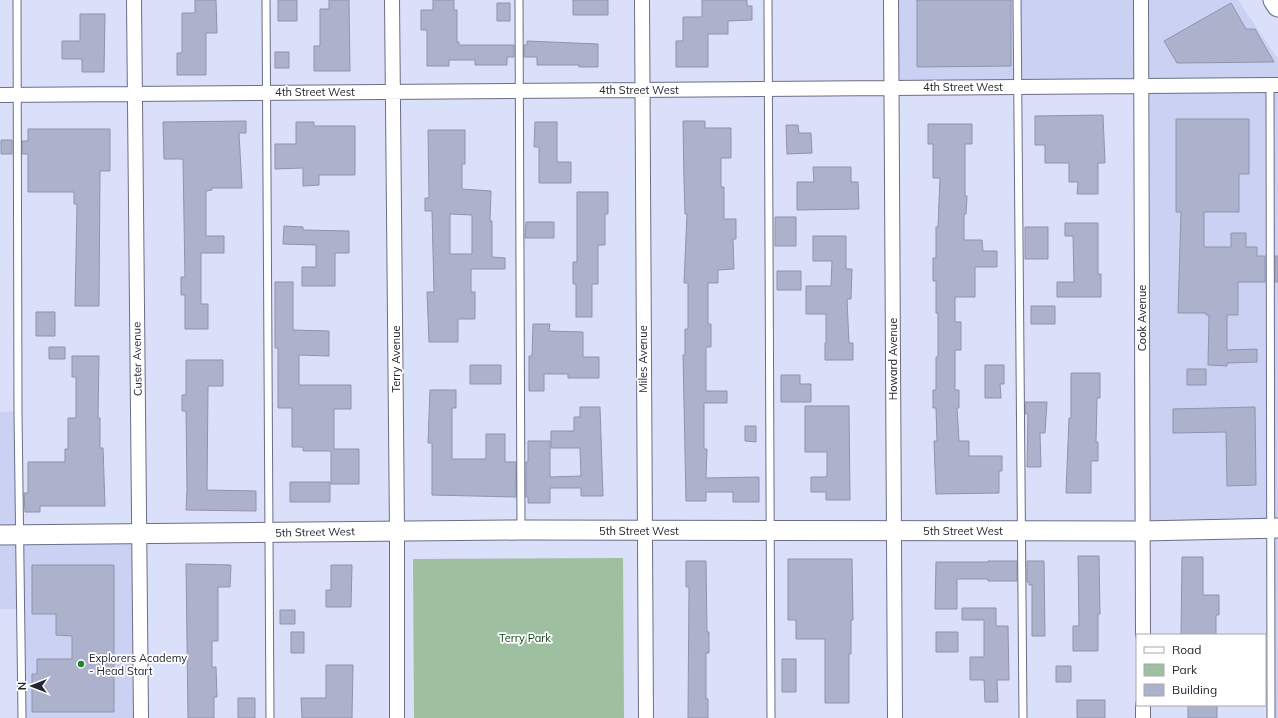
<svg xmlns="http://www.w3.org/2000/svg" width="1278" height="718" font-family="Mulish,sans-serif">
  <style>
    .built { fill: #cbd1f3 }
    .green { fill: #9fc0a0 }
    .building { fill: #adb2cc; stroke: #8f93ad; fill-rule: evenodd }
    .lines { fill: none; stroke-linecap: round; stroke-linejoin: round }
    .lane-casing { stroke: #6b6f87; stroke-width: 9 }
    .street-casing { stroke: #6b6f87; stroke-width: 16 }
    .secondary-casing { stroke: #6b6f87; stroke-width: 21 }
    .primary-casing { stroke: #6b6f87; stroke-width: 23 }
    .lane { stroke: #fff; stroke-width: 7 }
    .street { stroke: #fff; stroke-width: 14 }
    .secondary { stroke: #fff; stroke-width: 19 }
    .primary { stroke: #fff; stroke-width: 21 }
    .poi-dot { fill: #258335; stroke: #fff; stroke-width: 1.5 }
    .labels { text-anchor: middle; stroke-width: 3.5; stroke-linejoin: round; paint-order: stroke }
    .street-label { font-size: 11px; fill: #242630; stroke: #fff }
    .park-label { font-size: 11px; fill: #013f0f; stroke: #fff }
    .poi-label { font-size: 11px; fill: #242630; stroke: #fff; text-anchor: start }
  </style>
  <rect width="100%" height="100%" fill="#dadffa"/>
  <!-- built -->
  <path class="built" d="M891 0H1238L1278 59V718H1271L1269 528 1142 531 1141 86 892 88Z
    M18 411 20 534 139 532 141 718H21L20 609H0V412Z"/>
  <!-- green -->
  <path class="green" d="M623 558 624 718H414L413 559Z"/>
  <!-- building -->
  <path class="building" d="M195 0H216L217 33H206V75H177V53H182V13H195Z
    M278 0H297V21H278Z
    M329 0H349L350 71H314V46H320V9H329Z
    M433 0H454V10H457V42H459V45H514V57H507V65H475V60H449V66H427V30H421V10H433Z
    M573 0H608V15H573Z
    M702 0H747V6H752V20L728 21V34H708V67H676V41H683V17H702Z
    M917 0H1011V66L917 67Z
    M497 3H510V21H497Z
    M1231 3 1246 29H1255L1274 62 1177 63 1164 41Z
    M80 14H105L104 72H82V59H62V41H80Z
    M527 41 598 44V67H579V65H537V57H524V45H527Z
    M275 52H289V68H275Z
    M1103 115 1105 163H1098V194H1077L1078 182H1069V163H1045V145H1035V116Z
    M1176 119H1249V174H1239V212H1204V247H1231V233H1246V247H1257V256H1265V282H1238V315H1227V350L1257 349V362L1227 363V366L1208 365 1209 315H1206V313H1178L1181 212H1176Z
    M246 121V133H239L242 188H212V190L206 191V236H224V253H201V304H208V329H185V295H181V277H185L183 159H164L163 122Z
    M683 121H705V128H731V158H721V187H724V219H736V239H733L734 269 718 270V283H708V324H711V347H706V391H727V403H704V449H707L706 478 759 477V502H733V492H706V501H686L683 355H685V329H688V283H684L687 214H685L684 181Z
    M296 122H314V126H355V175H319V185L303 186V168L275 169V144H296Z
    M535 122H557V162H571V183H539V147H534Z
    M928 124H972V144H965V196H967L966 214H964V240H982L983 251H997V267H975V297H955V322H961V350H955V390H959V408H957L959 441H969V456H1002V471H999V493L936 494 934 441H937L936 408H933V390H936V357H938V313H936V281H933V258H936V227H938L940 178H933V144H928Z
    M786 125H798L799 133H811L812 153 787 154Z
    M28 129H110V171H100L99 306H75L77 204H74V192H28V154H22V141H28Z
    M428 130H465V164H462V189L491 191 490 221H492V257L505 258V269H471V292H475V319H458V342H429L427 292H434L432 211H425V198H429ZM450 214 472 215V254H450Z
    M1 140H12V154H1Z
    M813 167H851V182H858L859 209 797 210V182H814Z
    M577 192H608V214H605V245H598V284H592V317H576V284H573V262H577Z
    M775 217H796V246H775Z
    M526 222H554V238H525Z
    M1065 223H1098V274H1101V297H1057V282H1074L1073 236H1065Z
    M284 226 303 227V230L349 231V253H335V286H302V267H316V245L283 244Z
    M1025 227H1048V259H1025Z
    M813 236H846V269H852L851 299H847L849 343H853V360H825V343H826V314H806V286H831L832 261H813Z
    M1275 256H1278V282H1275Z
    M777 271H801V290H777Z
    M275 282H293V330L329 331V356L299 355V385H351V409H334V449H359V484H331V451H303V447H292V408H278V348H275Z
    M1031 306H1055V324H1031Z
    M36 312H55V336H36Z
    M533 324H550L549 331 583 332V357H599V378H568V374H544V391H529V356H532Z
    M49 347H65V359H49Z
    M72 356H99L98 418H100V448H103L105 506H40V512H25L24 493H28V462H65V449H68V418H76V377H72Z
    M186 360H223V386H208L207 490 256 491V511L186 510 187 490 186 411H182V395H186Z
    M470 365H501V384H470Z
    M985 365H1004V384H1000L1001 398H985Z
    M1187 369H1206V385H1187Z
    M1071 373H1100V398H1097L1096 442H1098V461H1091V493H1066L1069 418H1071Z
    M781 375H800V384H811V402H781Z
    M430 390H456V408H452V459H486V434H505V462H516V497L432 495V443H428Z
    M1025 402H1047L1045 433H1040L1041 467H1027L1028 414H1025Z
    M805 406H849L850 500H826V492H811V477H826L827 475V452H805Z
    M580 407H600L603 496H581V488H550V503H528V497H526V462H528V441H550V477L581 476 580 448H551V431H574V417H580Z
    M1255 407 1256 485 1227 486 1226 432 1173 433V409Z
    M745 426H756V442L745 441Z
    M290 482H330V502H290Z
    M1078 556H1099L1100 614H1098V651H1073V626H1079Z
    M1182 557H1203V595H1219V615H1216V635H1181Z
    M788 559H852L853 620H851V654H849V703H825V639H796V620H788Z
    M686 561H706L707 632H709V653H706V699H708V718H688L689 587H686Z
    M988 561H1017V581H988V579H957V609H935L936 562H988Z
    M1027 561H1044L1045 636H1032V585H1029V582H1027Z
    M186 564 231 565 230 587H218V641H212V667H216L217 697H214V718H188Z
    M32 565H114V712H32V674H37V659H72V636L56 635V614H32Z
    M331 565H352L351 607H326V590H331Z
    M962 608H996V626H1008L1009 680H997L998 702H985L984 680H970V657H984V620H962Z
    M280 610H295V624H280Z
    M291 632H304V653H291Z
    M936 632H958V652H936Z
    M782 659H796V692H782Z
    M326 665H353L352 718H302L301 698H326Z
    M1056 666H1071V682H1056Z
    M238 698H255V718H238Z
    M1077 700H1105V718H1077Z
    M1188 705H1217V718H1188Z"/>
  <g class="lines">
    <!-- lane casing -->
    <g class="lane-casing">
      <path id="lane" d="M17 0 18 411 22 718
        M266 0 270 718
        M519 0 521 529
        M768 0 771 718
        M1017 0 1023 718
        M1270 85 1271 718"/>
    </g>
    <!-- street casing -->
    <g class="street-casing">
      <path id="street" d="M134 0 141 718
        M392 0 397 531V718
        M642 0 646 718
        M891 0 895 718
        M1141 0 1143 635
        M0 95 1278 85
        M1143 705V718"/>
    </g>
    <!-- secondary casing -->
    <g class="secondary-casing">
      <path id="secondary" d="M0 535 521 530 1142 531 1278 528"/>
    </g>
    <!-- primary casing -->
    <g class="primary-casing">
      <path id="primary" d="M1274 0 1278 6"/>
    </g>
    <!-- lane -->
    <use href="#lane" class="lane"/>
    <!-- street -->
    <use href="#street" class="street"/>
    <!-- secondary -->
    <use href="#secondary" class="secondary"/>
    <!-- primary -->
    <use href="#primary" class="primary"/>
  </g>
  <!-- markers -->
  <circle class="poi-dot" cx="81" cy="664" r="4"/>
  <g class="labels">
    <!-- street labels -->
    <g class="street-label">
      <text x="963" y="91">4th Street West</text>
      <text x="639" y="94">4th Street West</text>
      <text x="315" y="96">4th Street West</text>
      <text transform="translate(1142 318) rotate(-90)" y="4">Cook Avenue</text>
      <text transform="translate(137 359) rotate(-91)" y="4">Custer Avenue</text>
      <text transform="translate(396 359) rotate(-90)" y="4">Terry Avenue</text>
      <text transform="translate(643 359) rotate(-90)" y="4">Miles Avenue</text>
      <text transform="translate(893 359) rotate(-90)" y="4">Howard Avenue</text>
      <text x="639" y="535">5th Street West</text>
      <text x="963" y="535">5th Street West</text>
      <text transform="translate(315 532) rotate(-1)" y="4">5th Street West</text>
    </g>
    <!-- park labels -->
    <g class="park-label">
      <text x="525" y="642">Terry Park</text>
    </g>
    <!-- poi labels -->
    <g class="poi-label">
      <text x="89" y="662">Explorers Academy<tspan x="89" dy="13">- Head Start</tspan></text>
    </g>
  </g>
  <!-- legend -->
  <rect x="1136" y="634" width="130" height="72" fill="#ffffff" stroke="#a7a8ac"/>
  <rect x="1144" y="647" width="20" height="6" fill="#ffffff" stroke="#a7a8ac"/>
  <text x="1172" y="654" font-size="12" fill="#242630">Road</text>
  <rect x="1144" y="664" width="20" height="12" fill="#9fc0a0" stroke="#a7a8ac"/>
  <text x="1172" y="674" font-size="12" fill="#242630">Park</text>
  <rect x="1144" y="684" width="20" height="12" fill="#adb2cc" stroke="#a7a8ac"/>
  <text x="1172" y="694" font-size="12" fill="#242630">Building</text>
  <!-- north arrow -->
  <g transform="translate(32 686) rotate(270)" stroke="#ffffff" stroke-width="3" paint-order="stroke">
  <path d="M0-3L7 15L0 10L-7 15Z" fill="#242630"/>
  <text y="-6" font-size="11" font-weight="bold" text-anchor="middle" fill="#242630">N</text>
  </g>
</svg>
